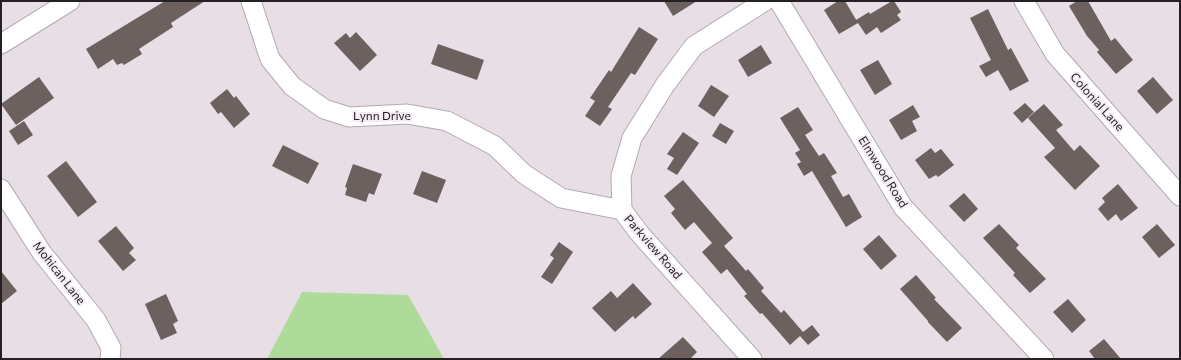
<svg xmlns="http://www.w3.org/2000/svg" width="1181" height="360" font-family="Commissioner,sans-serif">
  <style>
    .green { fill: #aedb9a }
    .building { fill: #6c615f }
    .lines { fill: none; stroke-linecap: round; stroke-linejoin: round }
    .street-casing { stroke: #b2aab1; stroke-width: 21 }
    .street { stroke: #fff; stroke-width: 19 }
    .labels { text-anchor: middle; stroke-width: 4; stroke-linejoin: round; paint-order: stroke }
    .street-label { font-size: 12px; fill: #242023; stroke: #f4ebf4 }
  </style>
  <rect width="100%" height="100%" fill="#e7dee6"/>
  <!-- green -->
  <path class="green" d="M302 292 408 295 444 359H267Z"/>
  <!-- building -->
  <path class="building" d="M165 1H205L171 23 173 27 139 49 142 54 124 65 122 63 117 65 113 59 98 69 86 49Z
    M664 1H697L673 16Z
    M838 1H845L858 23 839 34 824 10Z
    M892 1H894L901 12 897 15 901 20 881 33 877 27 866 35 856 20 869 12 870 14Z
    M1077 1H1088L1111 41 1115 38 1133 60 1116 74 1097 52 1099 50 1087 36 1069 6Z
    M988 9 1008 50 1011 48 1029 81 1010 91 998 70 986 77 979 66 991 60 970 18Z
    M639 27 658 39 635 75 631 73 608 107 612 109 600 126 585 116 595 101 590 98 609 70 611 72Z
    M356 32 377 55 360 71 334 43 346 33 350 38Z
    M438 44 484 60 477 80 431 64Z
    M761 45 772 63 748 77 738 60Z
    M878 60 892 84 875 95 860 70Z
    M39 77 54 98 16 125 1 104Z
    M1153 77 1173 100 1157 114 1137 91Z
    M711 85 729 96 714 117 698 106Z
    M227 89 234 98 236 96 250 114 234 128 221 112 218 114 210 103Z
    M1025 103 1034 112 1022 123 1013 113Z
    M1044 104 1063 125 1056 130 1074 151 1080 145 1100 166 1075 190 1044 157 1055 148 1028 118Z
    M913 105 920 117 912 121 917 131 901 140 889 120Z
    M798 107 813 130 805 135 819 156 824 153 837 173 831 176 843 197 849 194 862 217 846 227 812 171 804 176 797 164 801 162 795 153 800 150 780 118Z
    M24 121 33 135 18 145 9 131Z
    M720 123 734 131 726 144 712 136Z
    M683 132 699 143 677 175 667 169 674 158 667 154Z
    M283 145 319 163 308 184 272 166Z
    M931 148 935 153 941 149 954 165 938 177 936 175 929 179 915 160Z
    M66 161 97 202 78 217 47 176Z
    M353 164 382 174 374 195 369 193 366 202 345 195 347 188 345 187Z
    M422 171 446 180 437 203 413 194Z
    M683 180 733 238 724 246 746 271 748 269 764 288 761 291 781 313 784 310 803 332 812 325 820 335 808 345 800 336 790 345 762 313 760 314 744 296 747 294 727 269 721 274 702 252 712 243 694 222 685 230 671 213 675 209 664 196Z
    M1118 184 1138 208 1121 221 1116 214 1108 221 1098 209 1105 202 1102 198Z
    M964 193 978 209 964 222 949 206Z
    M999 224 1019 245 1016 248 1046 279 1030 293 1013 275 1015 273 983 238Z
    M1157 224 1175 245 1159 258 1142 237Z
    M116 226 134 248 129 253 136 260 123 271 98 241Z
    M879 235 897 256 881 270 863 249Z
    M559 242 573 252 552 284 541 277 554 258 550 255Z
    M1 271 17 291 1 304Z
    M916 275 936 298 934 299 962 328 947 342 928 322V321L900 289Z
    M633 283 652 304 635 319 633 316 615 332 592 308 611 291 617 298Z
    M166 294 178 321 173 324 177 333 161 340 145 304Z
    M1068 299 1086 320 1072 333 1053 312Z
    M683 337 697 352 690 359H658Z
    M1104 339 1121 359H1095L1089 351Z"/>
  <g class="lines">
    <!-- street casing -->
    <g class="street-casing">
      <path id="street" d="M251 1 270 59 292 86 324 109 349 117 407 114 447 121 495 146 524 174 561 198 622 210
        M779 1 903 207 1044 359
        M1024 1 1055 54 1180 196
        M1 44 70 1
        M1 189 42 253 96 320 111 348 110 359
        M752 359 640 234 622 210 621 176 632 138 665 85 694 46 765 1"/>
    </g>
    <!-- street -->
    <use href="#street" class="street"/>
  </g>
  <g class="labels">
    <!-- street labels -->
    <g class="street-label">
      <text transform="translate(1097 102) rotate(48)" y="4">Colonial Lane</text>
      <text x="382" y="120">Lynn Drive</text>
      <text transform="translate(883 172) rotate(58)" y="4">Elmwood Road</text>
      <text transform="translate(653 247) rotate(49)" y="4">Parkview Road</text>
      <text transform="translate(59 273) rotate(52)" y="4">Mohican Lane</text>
    </g>
  </g>
  <!-- border -->
  <rect width="1181" height="360" fill="none" stroke="#242023" stroke-width="4"/>
</svg>
